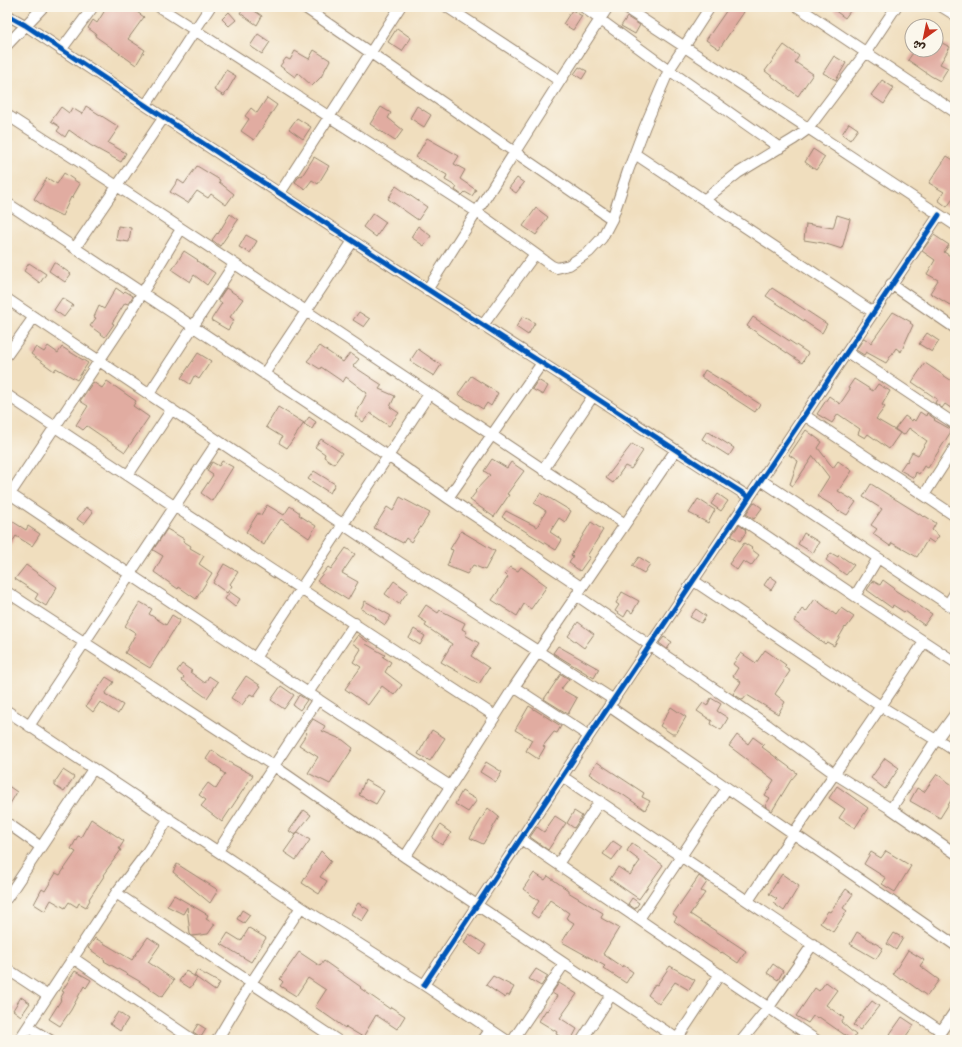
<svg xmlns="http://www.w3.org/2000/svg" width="962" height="1047" font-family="'Gochi Hand','Playpen Sans Arabic',sans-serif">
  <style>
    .building { fill: #e1aca1 }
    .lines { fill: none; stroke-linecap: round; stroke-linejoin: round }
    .street-casing { stroke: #96846e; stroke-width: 12 }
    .street { stroke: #fff; stroke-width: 10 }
    .cycleway-casing { stroke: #fbf7ec; stroke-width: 8 }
    .cycleway { stroke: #0057b8; stroke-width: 5 }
  </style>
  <rect width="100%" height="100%" fill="#fbf7ec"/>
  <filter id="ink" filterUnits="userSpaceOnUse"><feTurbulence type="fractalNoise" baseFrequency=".025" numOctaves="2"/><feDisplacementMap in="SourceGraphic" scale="8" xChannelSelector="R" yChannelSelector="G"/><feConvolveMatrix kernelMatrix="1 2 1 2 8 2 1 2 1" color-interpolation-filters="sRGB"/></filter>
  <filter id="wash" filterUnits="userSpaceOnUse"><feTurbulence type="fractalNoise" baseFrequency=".012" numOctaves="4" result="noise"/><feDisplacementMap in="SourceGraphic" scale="16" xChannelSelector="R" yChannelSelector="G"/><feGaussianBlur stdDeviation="0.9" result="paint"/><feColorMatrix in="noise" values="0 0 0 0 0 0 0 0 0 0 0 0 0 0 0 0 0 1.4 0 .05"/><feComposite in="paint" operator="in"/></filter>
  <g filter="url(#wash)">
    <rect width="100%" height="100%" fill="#f0debe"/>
    <g id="blocks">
      <!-- building -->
      <path class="building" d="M107 7H130L144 17 128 39 145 50 136 65 95 36 96 34 88 28 93 20 97 23Z
        M244 7H249L262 16 257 25 240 13Z
        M729 7H737L744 12 719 49 706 40Z
        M830 7H853L845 18Z
        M572 10 582 16 573 30 563 24Z
        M229 12 236 20 229 26 222 19Z
        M627 17 640 25 635 34 621 26Z
        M397 28 411 38 402 51 388 42Z
        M258 34 270 42 262 54 250 46Z
        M936 40 950 47 940 64 948 68 940 81 931 76 908 60 915 50H936Z
        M784 45 799 56 795 62 813 74 798 96 765 71Z
        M314 50 330 60 321 77 312 86 298 73 295 77 280 66 286 58 290 60 295 51 309 59Z
        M834 56 846 63 836 80 823 73Z
        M579 67 587 71 582 79 574 74Z
        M226 70 236 76 224 96 214 90Z
        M882 80 894 88 884 104 871 95Z
        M267 98 277 105 254 140 241 131 249 119 245 116 251 108 257 113Z
        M86 106 119 127 108 143 126 153 121 162 90 145 69 130 65 137 57 131 60 127 51 121 61 107 69 113 72 108 82 114Z
        M417 106 431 115 424 127 410 118Z
        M381 107 391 113 388 118 403 130 395 141 370 124Z
        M297 118 311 127 303 139 289 129Z
        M849 123 858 129 850 140 842 134Z
        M427 138 459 156 454 164 465 170 460 179 476 190 472 196 465 192 462 195 455 190 457 187 445 180 447 175 416 157Z
        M813 149 825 157 816 170 805 162Z
        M947 156 955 161V196L947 207 938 200 944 192 929 183Z
        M314 157 329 166 318 184 312 180 305 189 295 182 300 175 302 176Z
        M197 166 220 180 219 182 234 194 226 205 211 194 208 198 197 191 188 203 170 192 178 180 184 184Z
        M64 173 80 184 72 198 71 197 62 216 48 209 34 199 47 178 57 184Z
        M517 178 524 183 516 193 509 188Z
        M396 186 427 207 418 220 388 199Z
        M536 208 548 217 536 235 523 226Z
        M373 213 386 222 376 237 363 227Z
        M230 214 238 220 220 246 212 240 217 233 218 234Z
        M837 215 850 219 842 249 823 243 804 240 806 224 833 228Z
        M118 226 131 228 129 242 116 240Z
        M418 226 431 236 424 246 411 237Z
        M246 235 257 241 250 253 239 247Z
        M934 235 949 245 944 252 955 259V308L930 293 938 280 927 274 935 260 922 251Z
        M184 251 198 260 197 261 215 273 207 285 194 275 190 282 172 270Z
        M54 262 71 274 65 282 49 271Z
        M29 263 46 274 40 283 24 271Z
        M116 288 123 293 125 291 133 296 128 304 125 303 112 323 114 324 105 337 90 326 96 318 94 317 99 306 104 309Z
        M226 288 243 299 230 317 234 320 228 330 211 320 222 303 218 300Z
        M772 288 827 324 822 333 766 296Z
        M62 298 73 305 64 317 54 310Z
        M359 312 370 319 364 327 353 320Z
        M893 312 911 322 910 323 913 325 901 352 896 348 886 363 866 352 864 355 856 350 864 338 871 343Z
        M523 316 535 323 528 335 516 327Z
        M753 317 808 353 802 363 747 326Z
        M927 333 939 341 932 352 919 344Z
        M48 346 58 353 62 347 88 363 77 380 56 368 54 371 31 354 36 347 44 352Z
        M320 346 343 362 350 353 359 359 353 366 382 385 379 389 395 396 390 407 399 413 389 426 370 413 363 422 355 416 367 393 346 377 343 382 321 367 320 369 307 361Z
        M418 349 441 365 434 376 410 361Z
        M198 353 211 361 199 379 194 376 190 384 181 378Z
        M925 363 955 383V411L945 404 942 408 935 403 937 399 912 382Z
        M705 370 760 404 755 412 701 377Z
        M471 376 498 393 491 406 487 403 483 409 458 394Z
        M854 379 873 391 878 384 890 391 882 405 885 407 876 419 900 433 895 429 905 416 912 421 913 419 915 421 920 412 926 416 927 413 935 419 934 420 952 430 928 468 924 466 919 474 916 472 914 478 900 470 906 461 907 462 912 452 918 455 927 441 909 428 904 435 900 433 889 449 868 434 865 438 858 434 860 429 838 414 832 423 817 414 829 396 840 404 850 389 848 388Z
        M538 380 548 386 543 395 532 389Z
        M107 381 136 401 133 406 149 417 125 452 87 426 83 430 76 425 88 406 80 401 93 382 102 388Z
        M278 407 304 423 287 448 279 443 282 437 266 427Z
        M309 417 316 422 312 429 304 424Z
        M806 430 822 442 818 448 833 468 838 461 852 471 838 491 856 502 847 515 840 511 839 512 832 505 817 496 829 477 813 456 793 486 790 484 798 461 789 455Z
        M707 431 734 448 729 456 702 439Z
        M321 439 342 453 334 464 324 457 325 454 315 447Z
        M632 444 643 451 631 469 625 466 613 483 606 478Z
        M492 459 507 468 511 462 524 471 507 494 509 495 494 517 470 500 476 492 475 491 490 475 484 471Z
        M222 461 233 467 212 501 201 493 213 475 207 471 212 462 219 466Z
        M314 471 335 484 330 493 308 479Z
        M871 484 924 517 925 516 936 523 932 530 939 536 934 543 928 539 917 557 892 543 890 546 873 534 877 529 871 525 882 509 863 497Z
        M541 493 571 511 565 522 559 518 550 532 562 540 556 550 502 517 506 511 537 527 546 511 534 503Z
        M718 494 728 501 721 511 711 504Z
        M400 497 430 513 411 542 406 538 403 543 374 528 387 507 393 511Z
        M698 499 715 510 708 523 689 513Z
        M754 502 762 508 754 519 746 514Z
        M267 505 284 515 290 506 300 513 299 515 316 526 309 538 281 519 269 536 264 545 246 532 258 513 261 515Z
        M86 507 93 512 84 524 77 519Z
        M7 518 26 530 28 526 40 534 32 546 16 536 7 551Z
        M591 522 603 530 587 556 590 557 580 571 569 563 573 557 571 555Z
        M739 525 746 530 745 531 746 532 740 541 731 536Z
        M167 529 184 539 183 541 191 546 190 548 204 556 199 564 212 573 196 599 179 587 178 589 154 572 163 556 153 550Z
        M461 531 495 551 485 570 473 565 467 574 447 566 453 550 450 549Z
        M804 533 819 542 813 553 798 544Z
        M744 543 752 548 751 549 759 555 751 566 743 561 737 570 729 564Z
        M346 548 355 554 342 573 358 582 348 600 317 581 328 567 331 569Z
        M831 553 838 557 839 555 854 565 846 575 826 560Z
        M639 557 650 564 644 573 632 566Z
        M224 564 238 572 230 584 232 586 227 593 213 583Z
        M26 565 57 587 46 606 35 599 38 594 15 579Z
        M510 567 518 571 521 567 547 586 531 609 524 604 517 616 492 600 508 577 505 574Z
        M770 576 777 581 771 590 764 585Z
        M883 580 894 588 893 589 932 614 924 625 905 611 904 612 893 605 892 608 867 590 873 581 880 585Z
        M394 581 408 591 399 604 385 594Z
        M230 592 240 599 235 607 225 599Z
        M622 592 639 601 632 613 628 610 624 617 615 611 619 605 616 603Z
        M815 599 836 615 841 608 854 617 846 628 845 627 834 646 827 642 825 644 794 621 802 609 806 612Z
        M365 601 391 616 385 625 375 618 376 617 361 609Z
        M140 602 152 609 149 614 166 625 172 615 180 620 150 668 125 653 136 633 125 626Z
        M426 605 438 613 440 610 465 623 462 629 467 632 465 635 479 643 471 656 489 668 479 684 441 662 452 644 425 626 427 623 418 617Z
        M696 609 706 616 701 623 690 617Z
        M578 622 594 634 584 648 568 636Z
        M414 629 425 636 420 645 409 638Z
        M358 635 368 642 366 644 385 655 383 657 391 662 385 672 402 685 394 695 382 686 368 705 345 689 361 667 353 662 361 649 352 643Z
        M664 637 672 642 667 649 659 643Z
        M558 646 599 669 594 678 553 653Z
        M765 650 786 665 784 667 790 671 775 694 785 702 778 714 747 695 743 700 733 694 741 682 733 676 738 668 733 664 741 653 756 663Z
        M182 664 192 671 190 672 205 683 209 676 218 682 207 698 182 680 184 677 177 671Z
        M561 674 569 679 561 689 577 698 568 714 544 699Z
        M246 676 261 686 254 696 250 694 242 705 231 698Z
        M106 677 114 682 105 694 123 705 118 714 100 702 93 712 86 706Z
        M281 686 294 695 284 709 271 700Z
        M299 695 307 700 300 710 293 705Z
        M711 698 721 704 717 711 728 718 721 730 711 724 712 721 697 711 703 703 707 706Z
        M529 706 561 726 557 733 554 732 543 746 545 747 538 759 526 751 532 740 515 730Z
        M671 707 686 717 676 734H672L660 726Z
        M313 719 325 726 322 731 343 740 353 748 330 784 308 773 318 757 299 745 307 733 305 731Z
        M432 730 445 738 430 761 418 754Z
        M737 735 748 744 753 737 764 745 762 747 797 773 791 780 772 811 765 806 770 798 765 795 774 780 729 746Z
        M212 750 232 764 253 775 222 822 201 806 206 800 199 795 208 783 216 789 225 774 221 771 222 770 206 759Z
        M885 758 899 768 885 789 871 778Z
        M486 762 502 772 496 782 480 772Z
        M597 762 644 793 642 797 650 801 645 810 622 794 613 790 589 774Z
        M63 770 74 777 64 792 55 786V782Z
        M937 774 955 787V794L940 818 910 801 917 788 924 792Z
        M365 780 384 791 376 804 359 795Z
        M7 785 17 792 7 809Z
        M837 786 868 808 855 828 839 818 845 809 829 798Z
        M462 791 477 800 468 812 455 804Z
        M488 808 499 817 483 844 470 838Z
        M304 810 311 815 295 835 289 831Z
        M574 811 582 816 574 828 567 823Z
        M555 816 566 823 548 850 530 837 537 827 544 832Z
        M91 819 124 841 119 849 121 850 103 875 104 876 89 899 90 900 86 907 79 903 77 907 69 902 65 908 51 900 45 911 34 904 42 889 45 891 56 873 60 875 76 852 71 849 78 836 81 837Z
        M440 825 451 833 442 845 432 838Z
        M298 832 310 840 296 860 284 852Z
        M613 841 622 847 612 860 603 854Z
        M632 843 663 865 639 899 610 879 618 867 630 875 640 861 627 851Z
        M321 851 331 861 320 877 327 881 319 894 302 883Z
        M886 851 911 866 895 892 882 884 886 878 864 864 871 852 881 858Z
        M177 864 218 890 210 903 173 872Z
        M534 873 545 880 548 876 568 890V892L603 913 601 918 619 928 603 954 622 967 623 965 633 972 626 983 603 968 605 966 562 942 574 923 566 918 569 913 550 900 538 918 531 913 539 901 523 889Z
        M782 874 799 886 784 911 773 903 777 899 769 894Z
        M699 876 707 882 701 891 705 893 690 914 746 951 738 963 722 952 721 953 709 946 674 921 677 917 673 914Z
        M846 889 853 894 843 908 847 911 833 932 820 923 828 911 830 912Z
        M174 895 208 915 206 919 215 924 208 934 192 936 190 934 187 907 183 914 167 906Z
        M632 898 639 903 635 909 628 904Z
        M358 903 369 910 362 921 351 914Z
        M242 910 250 915 244 923 237 919Z
        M249 928 266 938 251 962 221 944 228 933 241 941Z
        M857 932 883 948 876 959 850 944Z
        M894 933 903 938 896 950 887 944Z
        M469 934 486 945 480 954 464 943Z
        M148 937 160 945 148 962 174 980 162 997 139 981 104 961 105 960 88 948 95 938 132 960Z
        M908 950 924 960 920 966 939 980 927 996 902 978 901 980 893 974Z
        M299 952 320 966 324 961 361 987 360 988 390 1009 391 1007 405 1016 397 1029 376 1015 363 1037 346 1027 345 1028 315 1007 326 990 308 978 296 996 280 986 283 982 280 979Z
        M773 964 783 971 778 980 767 973Z
        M670 966 695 980 689 990 675 982 659 1004 648 995 655 984 657 985Z
        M536 969 548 976 541 986 529 979Z
        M197 970 220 983 215 991 194 976Z
        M75 971 91 980 86 988 84 986 71 1010 60 1026 49 1019 61 1000 60 999 64 992 62 991Z
        M186 971 197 978 190 988 179 981Z
        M493 976 514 987 509 996 507 995 505 998 486 985Z
        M826 982 837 990 826 1005 844 1018 841 1022 856 1035 852 1040 819 1017 818 1018 813 1016 808 1023 796 1016 815 988 819 991Z
        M559 983 577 994 560 1018 577 1029 571 1040H566L556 1034 557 1032 539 1021 546 1010 547 1011 557 996 552 993Z
        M21 997 30 1003 21 1016 13 1010Z
        M872 1001 879 1006 860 1030 853 1025Z
        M118 1012 128 1019 120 1031 110 1024Z
        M902 1017 914 1025 903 1040H899L890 1034Z
        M198 1024 206 1029 201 1037 193 1032Z"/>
    </g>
  </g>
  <g filter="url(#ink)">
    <use href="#blocks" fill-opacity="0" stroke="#96846e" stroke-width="1"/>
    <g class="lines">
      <!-- street casing -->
      <g class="street-casing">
        <path id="street" d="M159 7 477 212 552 266 557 268 569 265 589 252 602 238 612 219 628 171 645 126 669 70 710 7
          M304 7 612 219
          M447 7 560 81
          M583 7 669 70 780 148
          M624 7 955 225
          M798 7 955 112
          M942 7 955 15
          M7 15 25 25C196 140 369 252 542 363 611 407 679 453 749 497
          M7 45 43 7
          M61 50 93 7
          M146 105 210 7
          M7 115 117 186 306 311 625 524
          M635 154 873 312
          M280 193 400 7
          M704 200 738 173 794 139 808 129 866 52 896 7
          M7 203 388 456 448 498 581 587
          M75 248 164 117
          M891 284 955 328
          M427 290 560 81 608 7
          M7 299 399 562 614 700
          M483 325 535 254
          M847 352 955 424
          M7 355 34 317
          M264 374 353 241
          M149 394 234 264
          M7 395 174 506 495 716
          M804 415 955 516
          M543 470 593 396
          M128 475 172 409
          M761 480 955 609
          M7 492 255 658 450 786
          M10 494 123 325 181 229
          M924 495 955 447
          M448 498 542 363
          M737 516 855 596 955 662
          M694 581 882 707 936 740 943 743 955 751
          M7 592 274 766 405 857 679 1040
          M576 595 769 726 835 774 891 809 955 853
          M855 596 878 558
          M948 604 955 593
          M255 658 429 394
          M514 687 589 736
          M308 693 355 623
          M610 707 955 945
          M7 711 301 907 424 985 506 1040
          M29 726 218 441
          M563 777 941 1031
          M891 809 936 740 955 714
          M7 823 41 847
          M521 839 816 1040
          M218 851 318 699
          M405 857 514 687 675 451
          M558 864 600 801
          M116 893 337 1040
          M7 898 93 769
          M748 901C806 813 867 729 924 642
          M639 919 727 788
          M73 958 193 1040
          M7 969 48 996
          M424 985 589 736 939 215
          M28 1027 50 1040
          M677 1039 720 974
          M19 1040 116 893 145 855 169 818
          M217 1040 251 983 301 907
          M483 1040 490 1030
          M513 1040 564 964
          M582 1040 611 995
          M742 1040 769 1007 813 944
          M935 1040 955 1011"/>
      </g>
      <!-- street -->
      <use href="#street" class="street"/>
      <!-- cycleway casing -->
      <g class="cycleway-casing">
        <path id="cycleway" d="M7 15 25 25C196 140 369 252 542 363 611 407 679 453 749 497
          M424 985 589 736 939 215"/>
      </g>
      <!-- cycleway -->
      <use href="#cycleway" class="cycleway"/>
    </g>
  </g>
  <!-- margin -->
  <rect width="962" height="1047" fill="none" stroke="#fbf7ec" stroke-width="24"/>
  <!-- north arrow -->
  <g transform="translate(924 38) rotate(213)"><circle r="19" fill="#fbf7ec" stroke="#aea59a"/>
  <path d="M0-3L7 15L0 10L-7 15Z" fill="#c8321e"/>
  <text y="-6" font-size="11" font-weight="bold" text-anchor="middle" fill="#3b2a1e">ش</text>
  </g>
</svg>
